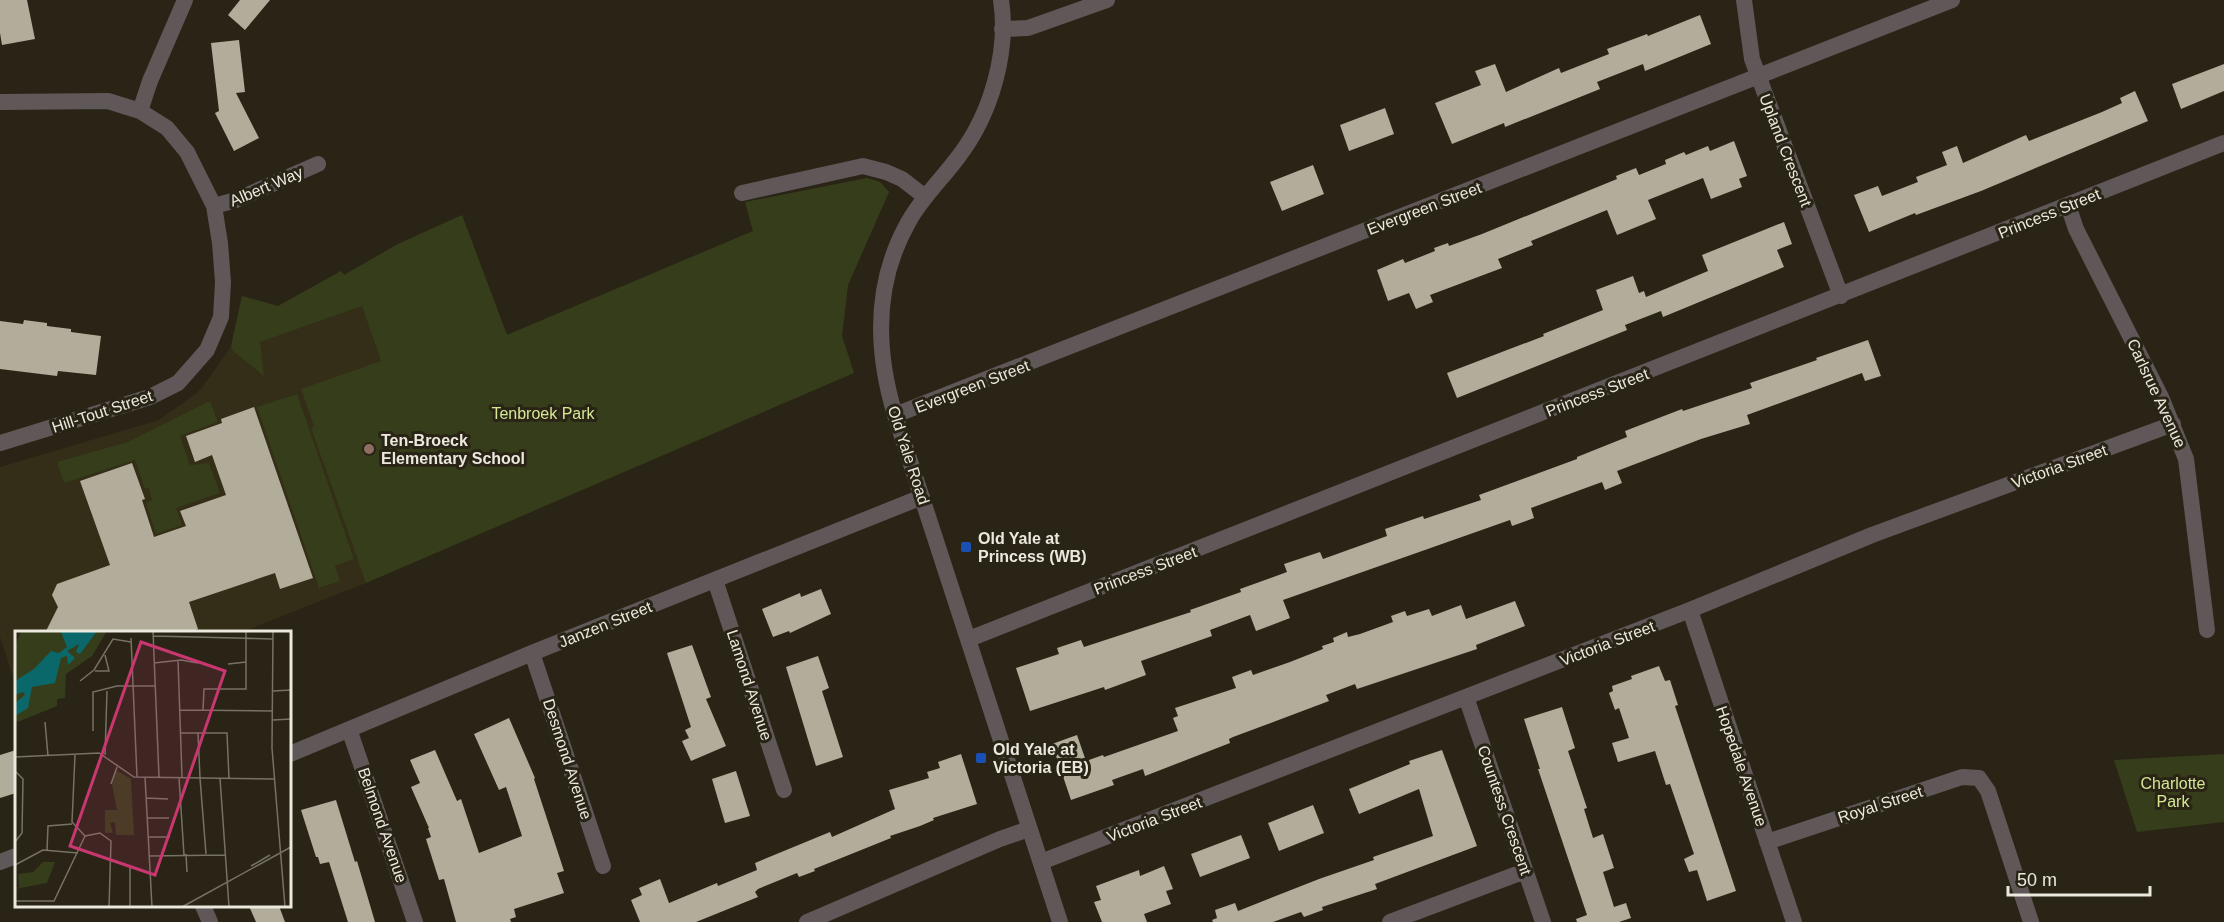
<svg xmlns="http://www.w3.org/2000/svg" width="2224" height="922" font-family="Arial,sans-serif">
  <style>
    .built { fill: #342d17 }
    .green { fill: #363d1a }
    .building { fill: #b2ad9a }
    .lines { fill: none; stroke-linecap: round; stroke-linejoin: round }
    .minor { stroke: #605758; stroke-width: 16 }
    .tertiary { stroke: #605758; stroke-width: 16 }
    .education-dot { fill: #8d6e63; stroke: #292415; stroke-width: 2 }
    .transit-dot { fill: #1a4fb4; stroke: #292415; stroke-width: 2 }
    .labels { text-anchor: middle; stroke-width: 6; stroke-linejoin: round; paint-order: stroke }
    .street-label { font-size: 16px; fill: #ebe8de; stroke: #292415 }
    .park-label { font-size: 16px; fill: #d4e795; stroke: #292415 }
    .poi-label { font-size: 16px; font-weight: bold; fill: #ebe8de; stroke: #292415; text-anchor: start }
    .inset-road { fill: none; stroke: #777265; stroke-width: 1.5 }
    .view { fill: #c8376f; fill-opacity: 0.15; stroke: #c8376f; stroke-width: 3 }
    .inset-edge { fill: none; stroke: #ebe8de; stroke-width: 3 }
  </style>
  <rect width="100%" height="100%" fill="#292415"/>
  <!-- built -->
  <path class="built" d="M867 178 880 182 889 192 848 285 842 336 854 373 366 583 242 632H16V686L0 637V467L159 420 198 392 212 374 231 346 242 296 278 306 341 271 344 275 398 244 462 215 507 335 753 231 745 202Z"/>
  <!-- green -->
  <path class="green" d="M867 178 880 182 889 192 848 285 842 336 854 373 366 583 311 428 314 426 301 389 381 361 362 306 260 342 264 376 233 351 231 346 242 296 278 306 341 271 344 275 398 244 462 215 507 335 753 231 745 202Z
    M297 394 354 559 335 566 340 581 319 588 257 407Z
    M210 401 218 422 180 436 190 465 209 463 220 493 176 508 182 525 156 534 146 503 152 500 149 488 145 489 135 460 64 483 57 462 128 442Z
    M2224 754V822L2137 832 2114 760Z"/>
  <!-- building -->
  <path class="building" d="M0 0H27L35 39 2 45 0 33Z
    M240 0H270L245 30 228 15Z
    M1700 15 1711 44 1645 71 1643 64 1597 82 1600 89 1505 127 1504 123 1452 144 1435 103 1481 85 1475 71 1495 64 1506 92 1559 68 1561 73 1609 54 1607 49 1647 34 1648 36Z
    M239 40 245 92 236 93 259 138 234 151 215 113 219 111 211 43Z
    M2224 64V91L2181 109 2172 84Z
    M2135 91 2148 121 1981 191 1916 215 1915 213 1869 232 1854 195 1878 186 1882 196 1918 182 1916 177 1947 165 1942 152 1957 146 1963 163 2026 135 2029 141 2102 112 2122 103 2120 98Z
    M1385 108 1394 134 1349 151 1340 125Z
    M1734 141 1747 176 1739 179 1742 187 1711 199 1703 178 1648 200 1656 219 1617 235 1607 210 1531 241 1533 245 1498 259 1502 268 1430 295 1433 302 1416 309 1409 293 1388 301 1377 270 1403 259 1405 263 1435 251 1434 248 1448 243 1449 246 1482 234 1617 179 1616 176 1636 168 1639 175 1666 164 1665 160 1684 152 1686 155 1708 146 1710 151Z
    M1313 165 1324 194 1282 211 1270 182Z
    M1784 222 1792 244 1777 250 1784 267 1663 317 1661 311 1625 325 1627 330 1457 398 1447 373 1544 336 1543 334 1603 310 1596 290 1633 276 1639 293 1644 291 1646 297 1708 271 1702 255Z
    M24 320 47 323V326L71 329V332L101 336 96 375 58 371 57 376 0 369V321L23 324Z
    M1868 340 1881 376 1865 381 1862 373 1747 415 1750 424 1701 439 1617 471 1622 483 1605 490 1602 482 1531 508 1534 518 1512 526 1510 520 1283 600 1290 618 1256 631 1250 615 1210 630 1212 636 1141 661 1146 675 1105 690 1104 687 1030 711 1016 668 1059 654 1057 648 1081 640 1084 647 1191 612 1190 610 1241 592 1240 589 1287 572 1284 564 1320 552 1323 559 1387 536 1385 529 1423 516 1424 519 1481 500 1479 495 1577 459V457L1627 437 1625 431 1682 409 1683 411 1752 388 1750 383 1817 360 1816 358Z
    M254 407 313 578 280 589 275 573 189 602 198 629 190 633H45L58 607 52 595 57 584 110 565 80 481 132 463 145 499 142 500 154 537 186 526 180 511 226 495 212 455 195 462 186 436 222 423 221 419Z
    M821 589 831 614 790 633 789 631 773 637 762 609 800 593 801 597Z
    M1515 601 1525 626 1476 645 1477 649 1357 689 1355 684 1326 695 1329 701 1233 737 1229 739 1230 743 1145 776 1143 769 1112 780 1114 785 1071 800 1052 744 1077 735 1086 761 1103 755 1104 757 1178 731 1173 718 1178 716 1175 708 1236 688 1232 677 1251 670 1253 675 1290 662 1323 649 1322 646 1334 642 1333 638 1347 632 1348 637 1360 634 1393 622 1391 616 1405 611 1407 616 1429 609 1432 616 1461 605 1466 619Z
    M692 645 711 697 706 699 726 746 691 761 682 741 689 738 685 730 691 727 667 653Z
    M818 656 829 688 822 691 843 757 816 766 786 667Z
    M1659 666 1665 681 1670 680 1678 705 1675 706 1736 891 1707 901 1697 870 1689 872 1684 859 1694 854 1670 784 1666 785 1655 751 1618 762 1612 743 1629 738 1619 708 1615 710 1609 693 1613 691 1612 686 1632 679 1631 676Z
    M1562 707 1575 748 1568 751 1587 808 1584 809 1593 838 1603 834 1614 868 1603 872 1614 907 1626 903 1631 918 1619 922H1577L1576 919 1587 915 1538 769H1540L1524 719Z
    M509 718 535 778 534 779 564 871 557 873 564 893 514 909 516 917 510 919 511 922H456L444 879 439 880 426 839 431 837 428 828H429L411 787 420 783 410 760 435 750 457 801 461 799 479 853 522 836 506 787 499 790 474 734Z
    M16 750V793L0 798V755Z
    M1442 750 1477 846 1375 884 1377 889 1322 907 1323 910 1304 917 1301 912 1273 922H1213L1212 920 1217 918 1215 910 1235 903 1238 911 1319 879 1374 860 1373 857 1433 836 1419 789 1359 814 1349 789 1410 764 1409 761Z
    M961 754 977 804 933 818 934 820 920 826 890 836 891 838 814 869 815 871 799 877 797 873 758 889 755 892 758 897 696 922H640L631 900 642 895 639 888 660 879 669 903 717 883 718 886 757 870 755 863 830 832 832 837 895 809 889 790 929 778 927 772 940 768 938 762Z
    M736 771 750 816 725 823 712 779Z
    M336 800 355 862 357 861 375 922H348L329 862 320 864 318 857H316L301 810Z
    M1313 805 1324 833 1279 851 1268 823Z
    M1241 835 1250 858 1200 877 1191 854Z
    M1164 866 1173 889 1166 891 1171 904 1144 914 1147 922H1102L1094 902 1101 900 1096 886 1139 870 1140 876Z
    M249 906H279L285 922H256Z"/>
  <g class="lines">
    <!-- minor -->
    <path class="minor" d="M1744 0 1752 59 1841 296
      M1002 29 1028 28 1107 0
      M0 102 108 101 140 111 167 128 187 152 214 206 220 243 223 282 221 317 207 350 178 383 150 397 0 443
      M140 111 150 81 185 0
      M742 193 863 166 886 172 902 179 924 196
      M2068 205 2076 229 2161 397 2186 459 2207 630
      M214 206 236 200 318 164
      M895 415 1952 0
      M715 580 784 790
      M1690 610 1794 922
      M969 639 2224 143
      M532 653 603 866
      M1466 697 1543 922
      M349 729 415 922
      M290 754 532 653 922 497
      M1767 842 1962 777 1979 778 1988 791 2031 922
      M0 862 16 856
      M1041 862 1690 610 1872 535 2173 424
      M203 906 210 922
      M807 922 1000 839 1029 829
      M1390 922 1525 871"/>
    <!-- tertiary -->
    <path class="tertiary" d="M1001 0C1009 52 991 114 959 156 943 178 923 196 909 221 874 282 875 349 895 415L1060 922"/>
  </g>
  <!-- markers -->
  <circle class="education-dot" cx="369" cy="449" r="6"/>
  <g class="transit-dot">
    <rect x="960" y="541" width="12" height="12" rx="3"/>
    <rect x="975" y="752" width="12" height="12" rx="3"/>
  </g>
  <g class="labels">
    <!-- street labels -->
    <g class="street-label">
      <text transform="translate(1786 150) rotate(69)" y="6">Upland Crescent</text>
      <text transform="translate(266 186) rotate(-23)" y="6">Albert Way</text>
      <text transform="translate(1424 208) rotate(-21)" y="6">Evergreen Street</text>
      <text transform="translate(2049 213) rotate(-22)" y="6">Princess Street</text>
      <text transform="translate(972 386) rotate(-21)" y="6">Evergreen Street</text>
      <text transform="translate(1597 392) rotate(-21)" y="6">Princess Street</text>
      <text transform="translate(2157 393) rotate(65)" y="6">Carlsrue Avenue</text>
      <text transform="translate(102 411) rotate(-18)" y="6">Hill-Tout Street</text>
      <text transform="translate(909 455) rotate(72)" y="6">Old Yale Road</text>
      <text transform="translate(2059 466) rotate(-20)" y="6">Victoria Street</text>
      <text transform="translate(1145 570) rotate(-21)" y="6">Princess Street</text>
      <text transform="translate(605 624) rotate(-22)" y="6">Janzen Street</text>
      <text transform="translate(1607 643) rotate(-21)" y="6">Victoria Street</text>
      <text transform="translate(750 685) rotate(72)" y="6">Lamond Avenue</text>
      <text transform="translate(568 759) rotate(72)" y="6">Desmond Avenue</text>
      <text transform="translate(1742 766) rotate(71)" y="6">Hopedale Avenue</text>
      <text transform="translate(1880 804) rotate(-18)" y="6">Royal Street</text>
      <text transform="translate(1505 810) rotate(71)" y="6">Countess Crescent</text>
      <text transform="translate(1154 819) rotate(-21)" y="6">Victoria Street</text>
      <text transform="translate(383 825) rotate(71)" y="6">Belmond Avenue</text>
    </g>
    <!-- park labels -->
    <g class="park-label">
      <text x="543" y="419">Tenbroek Park</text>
      <text x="2173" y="789">Charlotte<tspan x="2173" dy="18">Park</tspan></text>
    </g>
    <!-- poi labels -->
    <g class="poi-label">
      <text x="381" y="446">Ten-Broeck<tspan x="381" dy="18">Elementary School</tspan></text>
      <text x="978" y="544">Old Yale at<tspan x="978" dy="18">Princess (WB)</tspan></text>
      <text x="993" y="755">Old Yale at<tspan x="993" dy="18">Victoria (EB)</tspan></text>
    </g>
  </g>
  <!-- overview -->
  <g transform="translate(15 631)">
    <rect width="276" height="276" fill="#292415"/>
    <path d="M6 0H92L77 25 51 43 50 67 42 68V75L0 92V15ZM101 139 116 148 119 204H101L100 191 95 192 98 202H90V179H102L97 153ZM28 231H40L32 252 0 258 4 256 3 243 18 241Z" fill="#363d1a"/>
    <path d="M82 0 65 23 61 21 64 13 52 20 60 27 53 34 52 25 46 27 40 52 17 56 13 77 0 85V72L10 64 8 61 0 64V50L19 38 36 20 44 22 52 16 46 1Z" fill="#0b686a"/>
    <path class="inset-road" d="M138 0 144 146M258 0 257 117 270 276M138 5 258 8M116 7 122 146M163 29 167 146M139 32 166 29 183 32M213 33 231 31M80 40H94L90 24M65 50 79 39 98 8 116 11M258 60 276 59M165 79 258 80M188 79 189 58H231V0M258 89 276 88M30 91 33 125M78 100V61L102 55H141M166 102H212L214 147M183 102 185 147M60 124 57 191 70 205M90 124 92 60M0 126 84 122 119 146 259 148M0 140 8 148 7 202 0 211M130 146 137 276M164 147 169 224M185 147 191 223M205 147 214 276M96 153 102 136M131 167 153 168M132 187H154M70 205 85 202 96 210 94 276M133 206H155M32 219 33 195 57 193M171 223 172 241M134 225 210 224M0 234 28 219 63 222M236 235 255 224M0 270H39L70 205M115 276V236M167 276 276 216"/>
    <path class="view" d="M126 11 210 40 140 244 55 215Z"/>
    <rect width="276" height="276" class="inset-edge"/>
  </g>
  <!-- scale -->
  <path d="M2008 886v9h142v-9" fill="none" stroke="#ebe8de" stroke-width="3"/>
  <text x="2017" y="886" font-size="18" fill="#ebe8de" stroke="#292415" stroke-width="4.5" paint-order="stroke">50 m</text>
</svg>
